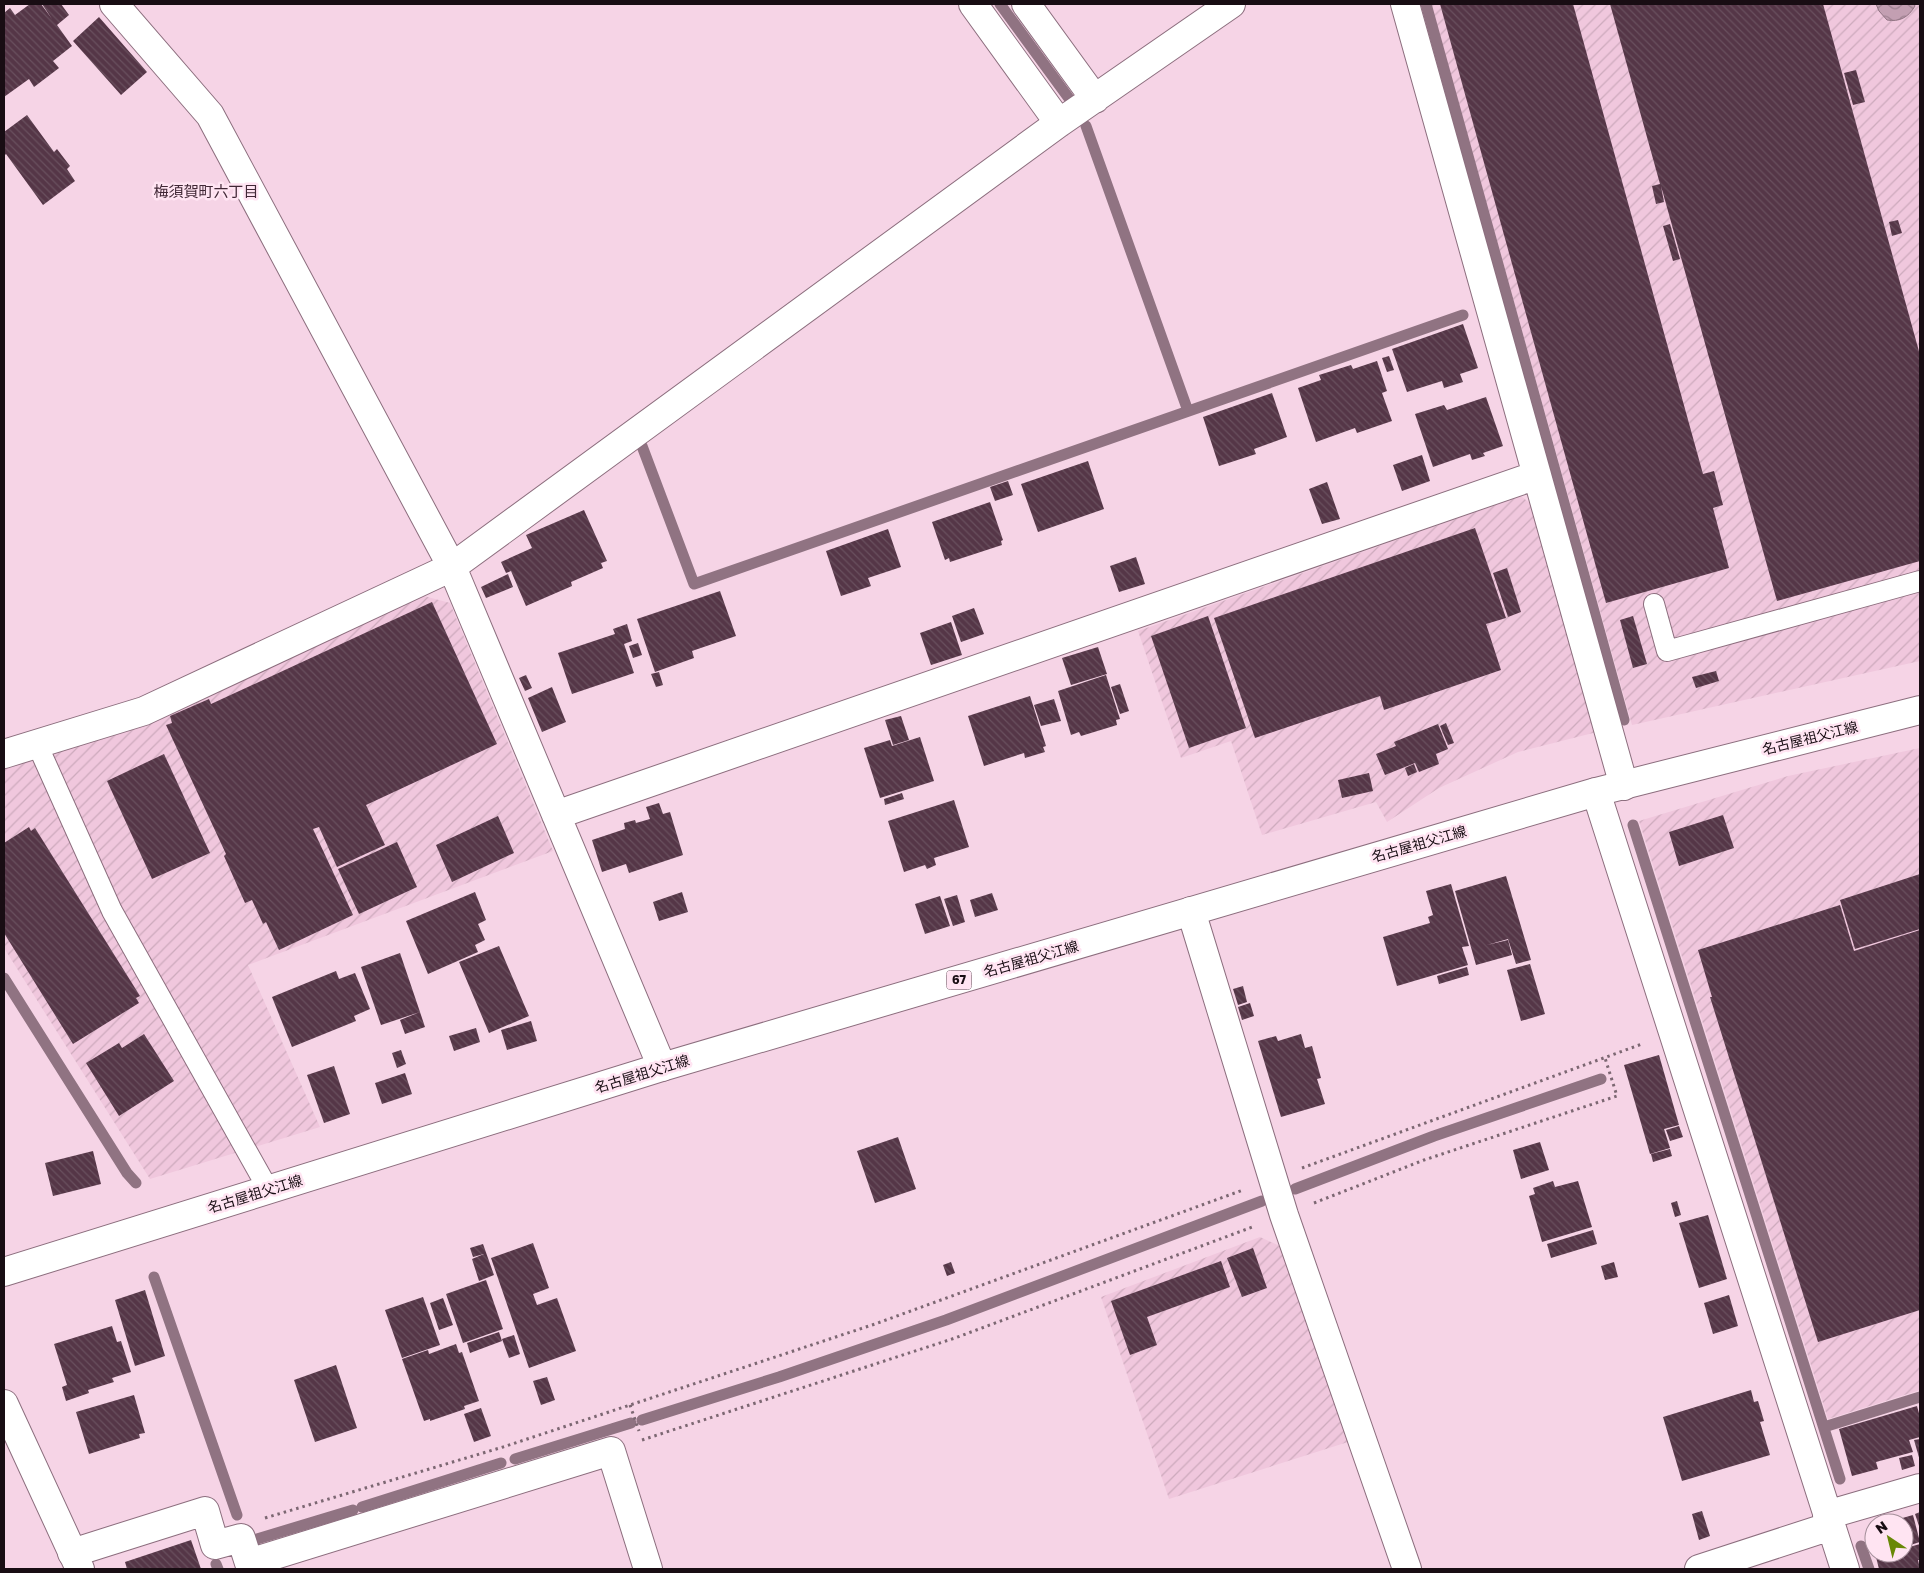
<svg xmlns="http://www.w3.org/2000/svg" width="1924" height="1573" font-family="'Golos Text','Noto Sans JP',sans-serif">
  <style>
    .industrial { fill: url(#industrial-furrows) }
    .water { fill: url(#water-waves); stroke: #907382 }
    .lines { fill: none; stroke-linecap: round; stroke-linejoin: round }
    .stream { stroke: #907382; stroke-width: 11 }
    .building { fill: url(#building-back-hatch) }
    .lane-casing { stroke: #8c6e7e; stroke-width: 22 }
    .street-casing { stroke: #8c6e7e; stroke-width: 30 }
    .secondary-casing { stroke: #8c6e7e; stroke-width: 30 }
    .primary-casing { stroke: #8c6e7e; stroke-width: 30 }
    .path { stroke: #7c6772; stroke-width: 3; stroke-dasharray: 2.5 4; stroke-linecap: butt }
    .lane { stroke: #fff; stroke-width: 20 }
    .street { stroke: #fff; stroke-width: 28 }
    .secondary { stroke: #fff; stroke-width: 28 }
    .primary { stroke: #fff; stroke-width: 28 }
    .labels { text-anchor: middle; stroke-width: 5; stroke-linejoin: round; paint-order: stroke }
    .shield { fill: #ffe4f2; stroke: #5d4e56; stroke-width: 1 }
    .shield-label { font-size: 12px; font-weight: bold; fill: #180d13 }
    .street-label { font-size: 14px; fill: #180d13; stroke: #ffe4f2 }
    .neighbourhood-label { font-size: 15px; fill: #412836; stroke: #ffe4f2 }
  </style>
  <defs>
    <pattern id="industrial-furrows" width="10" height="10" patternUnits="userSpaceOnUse" patternTransform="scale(1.25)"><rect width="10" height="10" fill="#f0c7dd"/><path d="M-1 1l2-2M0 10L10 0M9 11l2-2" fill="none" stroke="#cdaabd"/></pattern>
    <pattern id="water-waves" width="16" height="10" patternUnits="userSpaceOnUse" patternTransform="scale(1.25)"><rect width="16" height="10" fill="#c39fb2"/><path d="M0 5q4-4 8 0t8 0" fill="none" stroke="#9d8090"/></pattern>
    <pattern id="building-back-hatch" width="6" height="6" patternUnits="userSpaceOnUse" patternTransform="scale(1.25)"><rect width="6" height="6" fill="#553647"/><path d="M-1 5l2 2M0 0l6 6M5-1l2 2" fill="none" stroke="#69505e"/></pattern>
  </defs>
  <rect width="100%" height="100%" fill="#f6d4e6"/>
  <!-- industrial -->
  <path class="industrial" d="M1431 4H1920V661L1632 725Z
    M1521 496 1536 508 1597 732 1518 752 1439 788 1387 822 1376 802 1262 835 1231 741 1181 758 1138 631Z
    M424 596 450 603 553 851 248 965 320 1127 150 1179 4 948V767L146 724Z
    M1920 748V1390L1828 1419 1639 821 1788 776Z
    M1260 1237 1280 1246 1348 1442 1169 1499 1101 1297Z"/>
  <!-- water -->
  <path class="water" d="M1876 4H1914L1915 6C1908 18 1899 22 1887 20L1879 11Z"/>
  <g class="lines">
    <!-- stream -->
    <path class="stream" d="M1000 4 1068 97
      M1426 4 1624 720
      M1086 126 1188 411
      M642 446 694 584 1463 315
      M1633 825 1840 1479
      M4 978 127 1173 136 1183
      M1295 1189 1434 1136 1601 1079
      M154 1277 237 1515
      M642 1420 779 1377 946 1320 1262 1201
      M1824 1427 1920 1397
      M515 1459 631 1423
      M362 1507 501 1463
      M257 1539 353 1510
      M1861 1546 1869 1569
      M216 1564 218 1569"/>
  </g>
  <!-- building -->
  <path class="building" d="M30 4H41L52 19 42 4H61L69 15 57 25 72 46 53 61 59 68 34 87 29 79 4 97V13L10 8 15 15Z
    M1440 4H1573L1703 474 1714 471 1723 505 1713 508 1729 568 1606 603Z
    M1610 4H1823L1920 355V561L1777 601 1661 186 1664 202 1656 204 1652 186 1660 184Z
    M99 17 147 72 121 95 73 41Z
    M1856 70 1865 102 1853 105 1844 73Z
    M27 115 54 152 57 149 70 166 67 169 75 181 43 205 6 154 4 156V132Z
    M1898 220 1902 233 1892 236 1889 222Z
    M1670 224 1680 259 1673 261 1663 226Z
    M1463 324 1478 368 1460 374 1463 382 1444 388 1442 381 1407 392 1392 349Z
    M1389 356 1394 370 1387 372 1382 358Z
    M1377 361 1387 391 1382 393 1392 421 1357 433 1355 428 1316 442 1298 388 1321 380 1319 375 1351 365 1353 369Z
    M1272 393 1287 437 1254 449 1256 454 1219 466 1203 417Z
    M1486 397 1503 446 1483 453 1485 456 1472 460 1470 454 1433 467 1415 414 1444 405 1447 410Z
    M1422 455 1430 481 1402 491 1393 465Z
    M1088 461 1104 509 1038 532 1021 484Z
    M1008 481 1013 495 995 501 990 487Z
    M1327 482 1340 519 1322 524 1309 489Z
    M990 502 1003 540 1001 541 1002 545 950 562 949 558 945 560 932 522Z
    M584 510 607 561 601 563 603 568 571 582 572 586 526 606 511 571 506 573 501 562 532 548 526 535Z
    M1475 528 1506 618 1486 624 1501 670 1384 710 1380 696 1255 738 1214 618Z
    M888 529 901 567 868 578 871 586 841 596 826 551Z
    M1136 557 1145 584 1119 592 1110 566Z
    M1507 568 1521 612 1508 617 1493 573Z
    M508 574 513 587 486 598 481 587Z
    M720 591 736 636 692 651 694 658 655 672 637 619Z
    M432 602 497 744 366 805 385 845 337 867 319 827 313 829 353 915 279 950 266 922 263 924 252 900 245 903 224 856 226 854 166 725 172 723 170 716 209 699 211 704Z
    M974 608 984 634 961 642 952 616Z
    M1208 616 1246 728 1189 748 1151 636Z
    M1633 616 1647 664 1633 668 1620 620Z
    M951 622 962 655 931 665 920 633Z
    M627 624 632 641 624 644 634 673 572 694 558 653 615 634 613 629Z
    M638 643 642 655 633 658 629 646Z
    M1098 647 1107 674 1071 685 1062 658Z
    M1716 671 1719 681 1696 688 1692 677Z
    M659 672 663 685 656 687 651 674Z
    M526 675 532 688 525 691 519 678Z
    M1106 675 1120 719 1116 720 1117 725 1081 736 1079 732 1071 735 1058 691Z
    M1120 684 1129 711 1120 714 1111 687Z
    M552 687 566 722 542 732 528 698Z
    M1030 696 1046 746 1043 747 1045 752 1025 758 1024 753 984 766 968 716Z
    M1054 699 1061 721 1041 726 1034 705Z
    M901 716 909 740 893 745 885 720Z
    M1446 723 1454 743 1448 745 1440 726Z
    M1438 724 1448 749 1436 754 1439 764 1419 772 1415 763 1385 775 1376 754 1396 746 1394 742Z
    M920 737 934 781 880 798 864 748 890 740 892 746Z
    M164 754 210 853 152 879 107 781Z
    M1414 764 1417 772 1408 776 1405 768Z
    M1369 773 1373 791 1342 798 1338 780Z
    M902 793 904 799 885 805 884 799Z
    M954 800 969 847 934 858 936 865 927 869 925 865 904 872 888 821Z
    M659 803 663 814 670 812 683 855 629 873 626 864 602 872 592 840 625 829 624 823 635 820 636 823 650 819 646 807Z
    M1723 815 1734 848 1679 866 1669 832Z
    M498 816 514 853 452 882 436 845Z
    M29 827 31 831 35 828 140 996 136 998 139 1003 73 1044 4 933V843Z
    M397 842 417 887 359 914 338 869Z
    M1920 874V929L1855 949 1840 900Z
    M1506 876 1531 960 1516 964 1508 939 1487 945 1508 940 1512 955 1476 965 1455 891Z
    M1451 884 1469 946 1462 947 1468 965 1397 986 1383 937 1430 923 1428 917 1433 915 1426 891Z
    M475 892 486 920 478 924 485 940 475 945 478 952 428 974 406 921Z
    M682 892 688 912 659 921 653 902Z
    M992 893 998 910 975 917 970 900Z
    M957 895 965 922 953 926 944 899Z
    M940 896 950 926 925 934 915 904Z
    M1840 905 1854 951 1920 930V1310L1818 1342 1710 997H1712L1698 950Z
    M499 946 529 1016 489 1033 459 962Z
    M400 953 420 1012 381 1025 361 967Z
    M1530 964 1545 1014 1521 1021 1507 970Z
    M1467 967 1469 975 1439 984 1437 976Z
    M336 971 339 979 355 973 370 1009 354 1016 356 1021 292 1047 272 997Z
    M1243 986 1247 1002 1238 1005 1233 989Z
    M1250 1003 1254 1016 1242 1020 1238 1007Z
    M420 1012 425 1027 405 1034 400 1020Z
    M531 1021 537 1041 507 1050 501 1030Z
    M476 1028 480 1042 454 1051 449 1036Z
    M144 1034 174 1081 119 1116 86 1063 119 1043 122 1048Z
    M1301 1034 1305 1048 1312 1046 1321 1078 1317 1079 1325 1104 1281 1117 1258 1041 1276 1036 1278 1041Z
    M401 1050 406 1064 397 1068 392 1053Z
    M1659 1055 1679 1125 1664 1129 1670 1148 1650 1154 1624 1065Z
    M334 1066 350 1114 324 1123 307 1075Z
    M405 1073 412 1094 382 1104 375 1083Z
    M1679 1126 1683 1137 1670 1141 1666 1130Z
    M898 1137 916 1189 875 1203 857 1151Z
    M1540 1142 1549 1170 1521 1179 1513 1150Z
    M1670 1149 1672 1156 1653 1162 1651 1154Z
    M93 1151 101 1184 53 1196 45 1163Z
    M1553 1181 1555 1187 1578 1181 1592 1227 1542 1242 1529 1196 1535 1194 1533 1188Z
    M1677 1201 1681 1215 1675 1217 1671 1203Z
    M1708 1215 1727 1279 1699 1288 1679 1223Z
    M1593 1230 1597 1244 1551 1258 1547 1244Z
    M533 1243 549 1288 533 1294 537 1305 557 1298 576 1351 529 1368 491 1258Z
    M483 1244 494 1275 479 1281 472 1259 484 1254 473 1257 470 1248Z
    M1253 1248 1267 1288 1242 1297 1227 1258Z
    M1221 1261 1230 1287 1147 1317 1157 1345 1130 1355 1111 1301Z
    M951 1262 955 1273 947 1276 943 1265Z
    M1614 1262 1618 1277 1605 1280 1601 1266Z
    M486 1280 503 1329 463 1343 446 1294Z
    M145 1290 165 1356 135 1366 115 1300Z
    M1729 1295 1738 1326 1713 1334 1704 1303Z
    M423 1297 440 1345 402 1358 385 1310Z
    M443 1298 453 1325 439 1330 430 1303Z
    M112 1326 117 1342 121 1341 131 1372 112 1378 114 1382 88 1390 89 1393 66 1401 62 1387 67 1385 54 1344Z
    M499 1332 502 1341 470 1353 467 1343Z
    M514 1335 520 1354 509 1358 502 1339Z
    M456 1344 459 1353 462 1352 479 1401 464 1406 465 1409 430 1421V1419L424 1421 402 1359 428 1350 429 1354Z
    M336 1365 357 1428 315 1442 294 1380Z
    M547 1377 555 1400 541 1405 533 1381Z
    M1751 1390 1754 1402 1758 1401 1764 1421 1760 1422 1770 1455 1682 1481 1663 1417Z
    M134 1395 145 1433 139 1434 140 1438 89 1454 76 1412Z
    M1917 1406 1920 1417V1437L1909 1440 1913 1452 1876 1462 1878 1469 1852 1476 1839 1429Z
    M481 1408 491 1436 474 1442 464 1414Z
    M1920 1439V1461L1914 1440Z
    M1912 1455 1915 1466 1902 1470 1899 1458Z
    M1702 1511 1710 1536 1699 1540 1692 1514Z
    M1920 1512V1529L1915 1514Z
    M1913 1515 1920 1542 1907 1546 1904 1537V1523H1900L1899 1519Z
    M1874 1527V1548H1873L1868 1528Z
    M191 1540 201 1569H127L125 1562Z
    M1904 1544 1906 1548 1920 1544V1560H1918L1920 1569H1879L1875 1553H1904Z"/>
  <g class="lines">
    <!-- lane casing -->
    <g class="lane-casing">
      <path id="lane" d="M1654 604 1667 651 1920 581
        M37 744 112 911 268 1189"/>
    </g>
    <!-- street casing -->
    <g class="street-casing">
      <path id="street" d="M114 4 210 115 452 567 662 1067
        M973 4 1059 123
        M1026 4 1095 99
        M1405 4 1624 786
        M4 754 144 711 452 567 1059 123 1231 4
        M1596 792 1845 1569
        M556 815 1537 475
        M1191 911 1284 1215 1407 1569
        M1827 1515 1920 1488
        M72 1553 205 1511 215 1545 241 1538 249 1563 611 1451 648 1569
        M1699 1569 1831 1526"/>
    </g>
    <!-- secondary casing -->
    <g class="secondary-casing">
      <path id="secondary" d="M4 1404 80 1569"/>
    </g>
    <!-- primary casing -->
    <g class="primary-casing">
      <path id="primary" d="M4 1272 662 1067 1596 792 1920 710"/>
    </g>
    <!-- path -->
    <path class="path" d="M1302 1168 1642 1044
      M1314 1203 1424 1160 1617 1096 1605 1058
      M630 1405 639 1431
      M642 1440 955 1338 1255 1226
      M265 1518 503 1447 875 1324 1243 1190"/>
    <!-- lane -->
    <use href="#lane" class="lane"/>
    <!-- street -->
    <use href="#street" class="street"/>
    <!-- secondary -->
    <use href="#secondary" class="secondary"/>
    <!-- primary -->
    <use href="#primary" class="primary"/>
  </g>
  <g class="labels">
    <!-- shield labels -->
    <rect class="shield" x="946.5" y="970.5" width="25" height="19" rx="4"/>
    <g class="shield-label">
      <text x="959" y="984">67</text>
    </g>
    <!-- street labels -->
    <g class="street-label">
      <text transform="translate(1810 738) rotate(-14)" y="5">名古屋祖父江線</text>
      <text transform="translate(1419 844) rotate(-16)" y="5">名古屋祖父江線</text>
      <text transform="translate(1031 959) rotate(-16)" y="5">名古屋祖父江線</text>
      <text transform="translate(642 1074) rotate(-17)" y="5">名古屋祖父江線</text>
      <text transform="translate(255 1194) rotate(-17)" y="5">名古屋祖父江線</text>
    </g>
    <!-- neighbourhood labels -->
    <g class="neighbourhood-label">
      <text x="206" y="197">梅須賀町六丁目</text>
    </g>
  </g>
  <!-- border -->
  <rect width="1924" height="1573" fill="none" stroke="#180d13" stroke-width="10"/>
  <!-- north arrow -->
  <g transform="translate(1889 1538) rotate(325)"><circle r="24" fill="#ffe4f2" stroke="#a38e99"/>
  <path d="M0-4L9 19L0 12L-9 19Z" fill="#688806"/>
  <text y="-8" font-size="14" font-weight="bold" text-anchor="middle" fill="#180d13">N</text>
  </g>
</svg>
